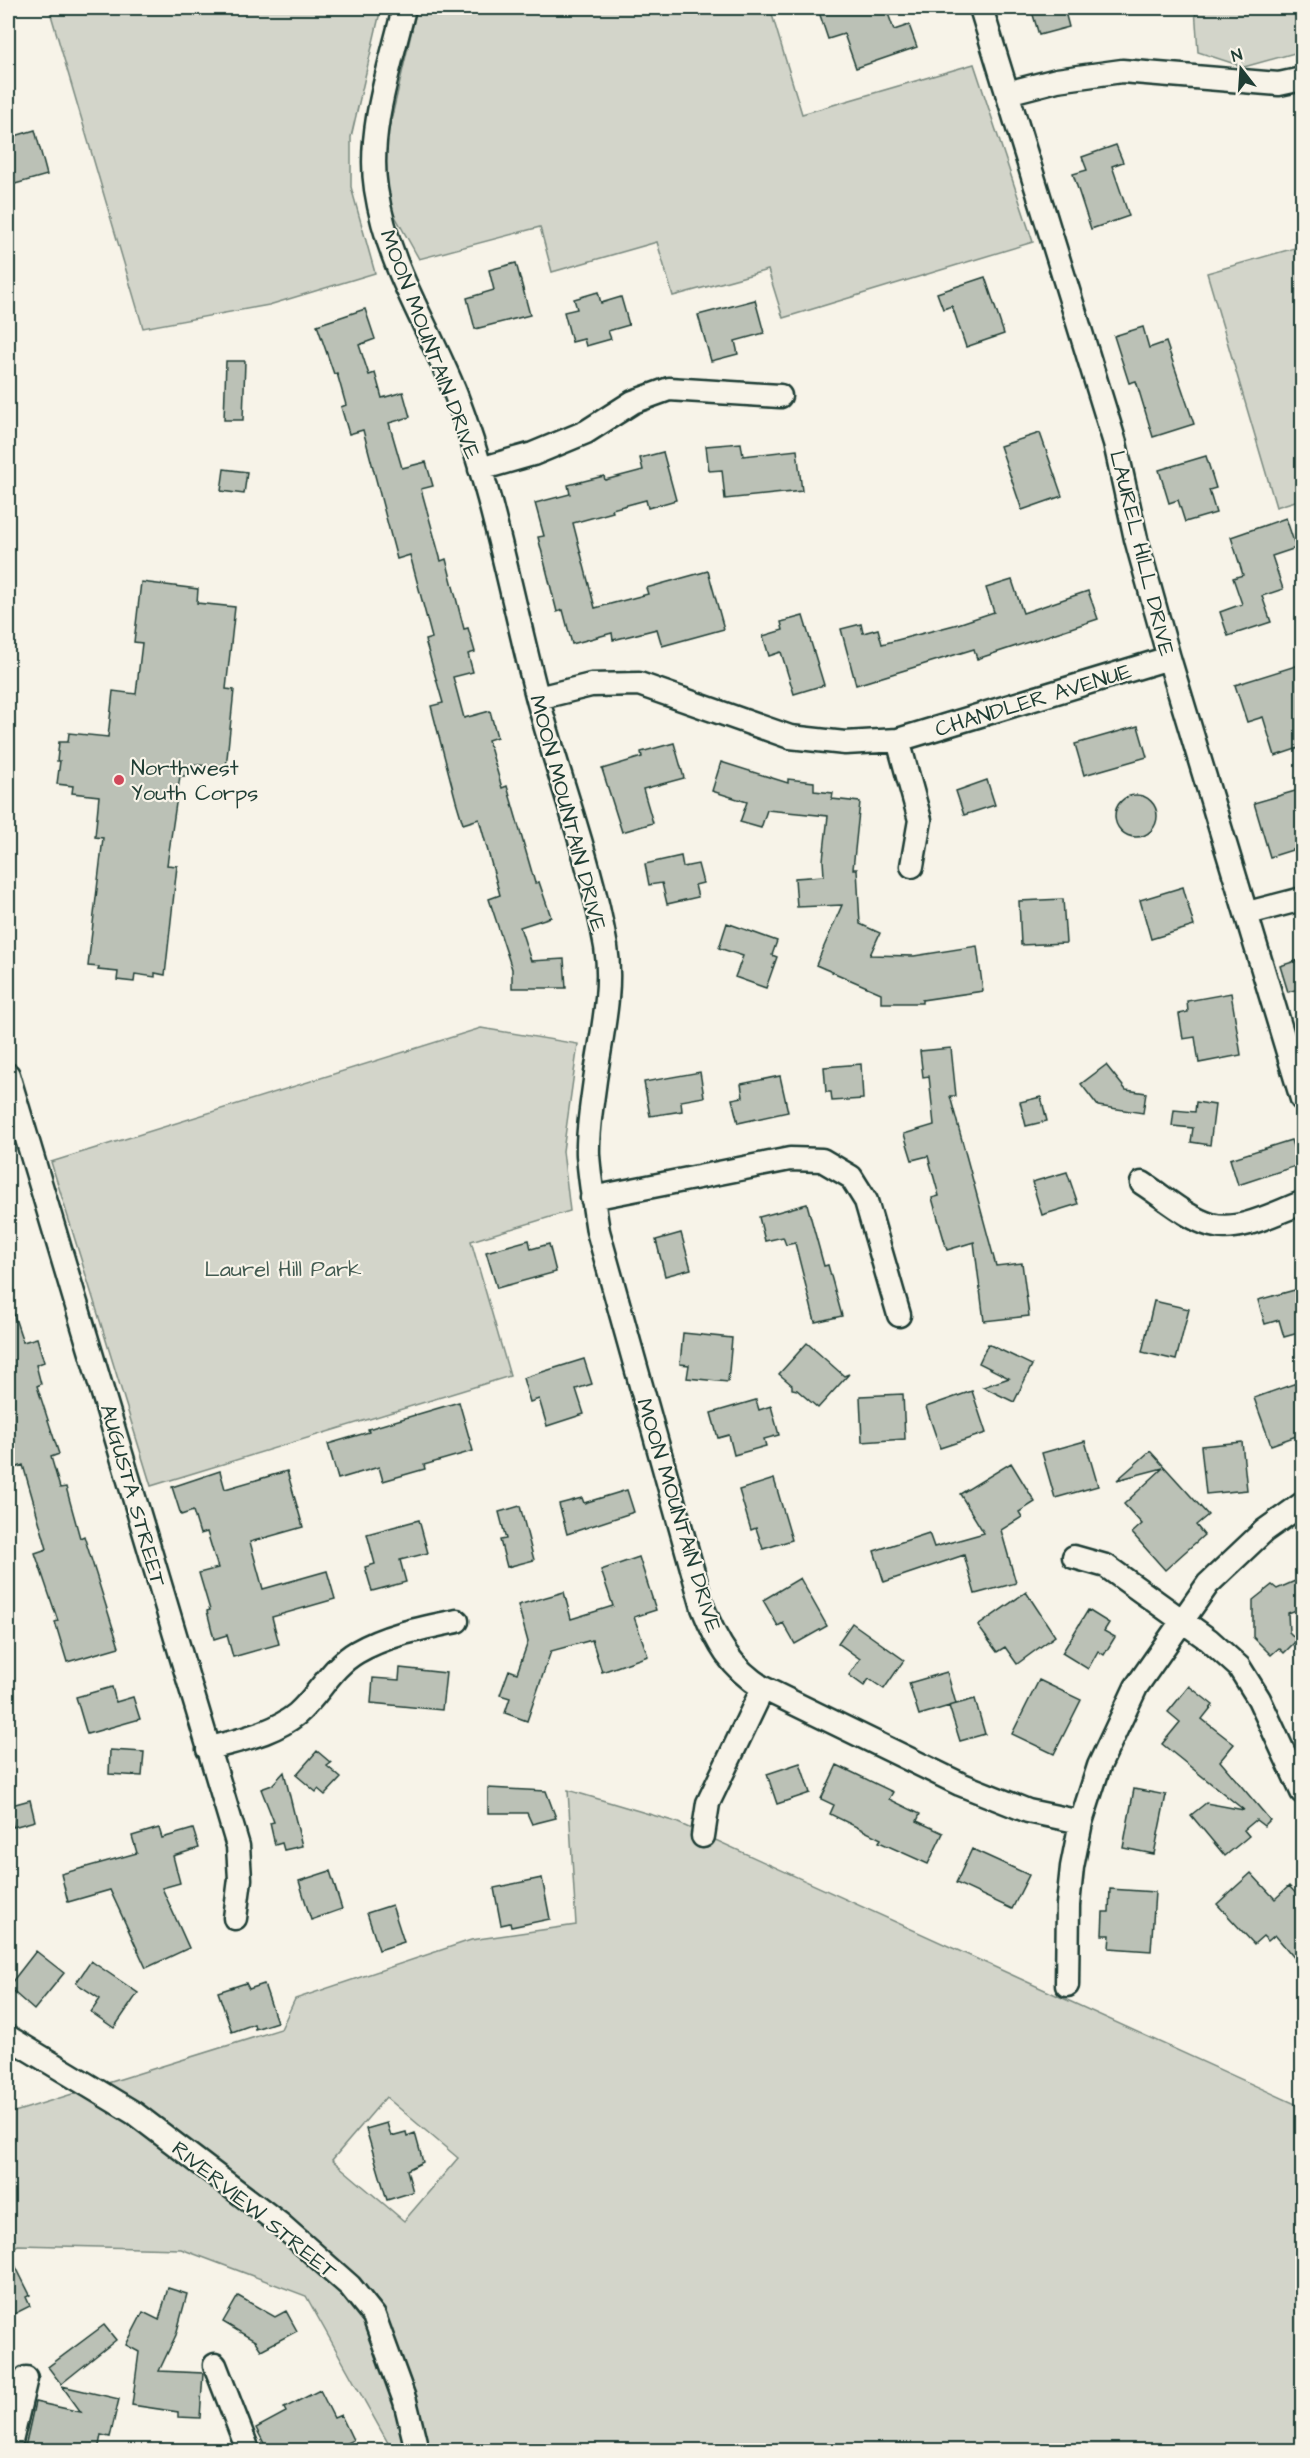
<svg xmlns="http://www.w3.org/2000/svg" width="1310" height="2458" font-family="'Architects Daughter',sans-serif">
  <style>
    .green { fill: #d3d5ca; stroke: #79897f; stroke-width: 1.5; fill-rule: evenodd }
    .building { fill: #bbc1b6; stroke: #1f3d34; stroke-width: 1.5 }
    .lines { fill: none; stroke-linecap: round; stroke-linejoin: round }
    .minor-casing { stroke: #1f3d34; stroke-width: 27 }
    .minor { stroke: #f7f3e8; stroke-width: 22 }
    .poi-dot { fill: #d1495b; stroke: #f7f3e8; stroke-width: 2 }
    .labels { text-anchor: middle; stroke-width: 4.5; stroke-linejoin: round; paint-order: stroke }
    .street-label { font-size: 22px; fill: #1f3d34; stroke: #f7f3e8 }
    .poi-label { font-size: 22px; fill: #1f3d34; stroke: #f7f3e8; text-anchor: start }
    .park-label { font-size: 22px; fill: #435b52; stroke: #f7f3e8 }
  </style>
  <rect width="100%" height="100%" fill="#f7f3e8"/>
  <filter id="ink" filterUnits="userSpaceOnUse"><feTurbulence type="fractalNoise" baseFrequency=".0167" numOctaves="2"/><feDisplacementMap in="SourceGraphic" scale="12" xChannelSelector="R" yChannelSelector="G"/><feConvolveMatrix kernelMatrix="1 2 1 2 8 2 1 2 1" color-interpolation-filters="sRGB"/></filter>
  <g filter="url(#ink)">
    <!-- green -->
    <path class="green" d="M49 8H381L351 137V187L375 273 269 305 143 328Z
      M417 8H770L802 114 974 64 1033 242 783 318 768 270 673 296 657 242 552 272 540 227 419 259 390 207 384 151Z
      M1195 8H1302V51L1244 67 1198 52Z
      M1302 246V499L1276 507 1207 273Z
      M481 1028 578 1044 563 1151 570 1211 471 1241 510 1376 151 1486 51 1162Z
      M568 1790 676 1822 1302 2107V2450H392L306 2296 181 2249 18 2245 8 2251V2114L281 2029 295 1999 471 1940 576 1925ZM386 2097 458 2158 404 2221 332 2160Z"/>
    <!-- building -->
    <path class="building" d="M831 8H886L894 30 909 25 917 47 856 68 844 34 828 39 819 12Z
      M1031 8H1064L1069 27 1039 35Z
      M35 130 47 175 8 186V138Z
      M1116 145 1123 162 1112 166 1129 216 1091 229 1073 174 1087 170 1082 157Z
      M516 263 530 315 475 329 467 298 494 290 489 270Z
      M985 277 1004 334 966 347 952 306 943 309 937 293Z
      M598 292 601 303 621 297 629 325 608 331 611 339 586 346 584 339 572 342 564 312 577 309 574 299Z
      M755 300 764 333 735 341 738 354 711 361 698 315Z
      M365 309 375 339 359 345 369 375 375 373 382 398 403 392 410 417 389 423 402 468 426 462 433 486 421 489 441 561 446 559 464 629 468 628 475 652 468 654 473 672 453 677 464 718 490 711 497 737 488 740 502 788 507 786 535 883 539 882 551 917 520 927 531 961 564 959 566 988H512V969L489 899 500 895 479 819 463 824 456 801 431 706 443 703 425 640 432 638 410 555 397 559 363 430 349 434 341 407 346 405 337 373 334 374 317 325Z
      M1143 327 1149 348 1166 342 1194 424 1153 437 1136 381 1129 383 1114 336Z
      M226 361H245L243 420H224Z
      M1040 433 1062 496 1022 510 1000 446Z
      M741 443 743 456 797 450 802 491 725 499 722 470 709 471 706 446Z
      M663 452 676 500 648 508 646 500 612 509 613 512 573 523 595 608 648 594 646 588 708 571 724 629 662 646 657 629 613 640 612 633 572 644 563 610 557 612 538 537 544 536 535 503 570 494 568 485 604 476 605 480 643 470 640 458Z
      M1206 456 1216 488 1209 490 1216 513 1185 522 1178 500 1169 503 1159 470Z
      M224 469 247 472 244 494 221 491Z
      M1286 518 1296 548 1272 556 1283 589 1262 596 1271 622 1228 636 1220 612 1242 604 1233 578 1243 575 1231 537Z
      M1012 580 1023 613 1088 591 1098 619 977 659 974 649 856 685 841 629 861 624 863 633 878 629 882 644 958 624 994 612 986 588Z
      M141 582 198 589 197 603 235 607 226 689 234 690 226 768 190 764 188 776H180L167 865 177 866 165 975 155 973V977L135 974 134 982 117 980 118 972 98 970 99 967 88 966 103 838 95 837 99 796 72 793 73 786 57 784 60 761H57L59 742H68L69 733 108 737 113 691 136 694 142 643 134 642Z
      M803 616 824 685 794 694 781 652 769 656 763 636 783 630 781 622Z
      M1302 664V747L1275 756 1263 717 1247 722 1235 685Z
      M1138 726 1147 757 1084 775 1075 744Z
      M674 743 684 778 643 789 653 823 622 832 602 769 642 757 641 752Z
      M721 762 788 783V779L814 782V791L833 793 832 799 860 802 853 869H857L860 924 880 933 870 955 914 956 977 946 983 991 922 1000V1003H881V993L816 965 842 905 797 907 795 878 824 876 823 860 828 816 767 810 761 828 740 822 747 802 712 791Z
      M987 780 995 805 964 815 956 791Z
      M1302 789V847L1270 857 1254 803Z
      M1115 816a21 21 0 1 1 42 0a21 21 0 1 1-42 0Z
      M681 856 683 867 698 864 703 883 695 885 698 897 667 904 662 883 649 885 645 864Z
      M1183 887 1194 926 1151 939 1140 900Z
      M1063 899 1066 943 1021 945 1019 901Z
      M727 923 777 941 772 955 777 957 766 988 735 977 743 956 719 948Z
      M1302 959V988L1288 992 1280 966Z
      M1231 993 1241 1055 1199 1063 1195 1037 1183 1039 1179 1014 1188 1012 1187 1001Z
      M951 1048 956 1096H950L996 1266 1022 1263 1029 1316 984 1321 974 1242 947 1250 932 1198 939 1196 928 1156 912 1160 904 1134 934 1125 929 1076 923 1077 920 1051Z
      M861 1064 863 1099 832 1101 831 1092H826L824 1067Z
      M1106 1065 1126 1090 1146 1093 1143 1113 1098 1106 1081 1084Z
      M700 1072 704 1097 681 1101 682 1111 650 1116 644 1082Z
      M780 1076 788 1112 738 1123 732 1099 743 1097 741 1084Z
      M1041 1097 1047 1121 1026 1126 1020 1102Z
      M1196 1102 1215 1105 1210 1145 1191 1142 1193 1128 1172 1126 1174 1110 1195 1112Z
      M1291 1140 1299 1165 1238 1185 1230 1159Z
      M1067 1172 1078 1204 1042 1215 1032 1182Z
      M807 1204 824 1266 828 1265 842 1316 815 1322 795 1243 786 1245 783 1237 765 1241 759 1217Z
      M681 1233 691 1269 665 1276 656 1240Z
      M529 1240 531 1249 549 1244 556 1272 497 1288 486 1252Z
      M1302 1288V1332L1284 1337 1279 1320 1265 1324 1258 1300Z
      M1154 1301 1189 1309 1176 1360 1142 1352Z
      M8 1306H11L23 1342 37 1338 44 1362 36 1365 41 1384 37 1386 59 1454 51 1457 60 1488 66 1487 80 1538 84 1536 119 1647 67 1662 55 1622 58 1621 35 1553 47 1549 23 1465 15 1468 8 1445Z
      M683 1333 732 1338 728 1382 687 1378 689 1365 680 1364Z
      M807 1343 844 1376 849 1374 818 1408 797 1390 792 1389V1385L779 1374Z
      M988 1344 1032 1365 1014 1402 983 1387 1009 1378 979 1363Z
      M584 1359 592 1384 576 1389 584 1414 547 1426 539 1399 530 1402 523 1378Z
      M1302 1381V1434L1271 1445 1254 1398Z
      M972 1391 986 1433 940 1448 926 1407Z
      M903 1394 905 1439 862 1442 860 1396Z
      M756 1400 759 1410 771 1406 779 1435 764 1439 766 1446 734 1455 729 1435 718 1438 711 1413Z
      M459 1402 473 1451 424 1465 425 1469 383 1481 379 1467 338 1479 328 1444 369 1432 368 1429Z
      M1085 1441 1098 1486 1055 1498 1042 1453Z
      M1242 1442 1247 1490 1206 1494 1201 1446Z
      M1150 1451 1208 1515 1196 1525 1204 1535 1165 1570 1132 1533 1142 1524 1124 1504 1163 1468 1117 1480Z
      M1011 1463 1035 1502 1019 1512 1022 1517 1001 1530 1016 1583 975 1594 964 1555 884 1582 874 1551 929 1533 934 1547 984 1533 960 1494Z
      M220 1471 225 1489 287 1471 303 1527 250 1542 263 1589 327 1571 335 1599 272 1617 279 1644 233 1657 227 1635 214 1639 207 1611 210 1610 199 1573 218 1568 207 1532 200 1534 193 1511 181 1515 172 1487Z
      M774 1479 792 1540 763 1549 756 1528 751 1530 739 1490Z
      M627 1490 634 1512 567 1534 559 1504 582 1498 584 1503Z
      M520 1506 534 1560 507 1567 500 1540 506 1539 499 1512Z
      M419 1520 428 1553 400 1560 406 1582 372 1591 365 1567 375 1564 367 1534Z
      M639 1557 656 1610 634 1617 648 1656 602 1672 592 1640 551 1651 527 1721 505 1713 510 1698 500 1695 509 1670 517 1673 528 1642 518 1605 564 1592 571 1619 613 1606 601 1570Z
      M800 1578 827 1626 795 1644 783 1623 778 1626 763 1600Z
      M1302 1578V1608L1288 1613 1289 1632 1297 1640 1284 1653 1279 1648 1271 1655 1253 1637V1600L1272 1585 1277 1589Z
      M1026 1592 1055 1636 1017 1664 1005 1647 997 1652 978 1626Z
      M1088 1610 1109 1623 1104 1631 1115 1637 1104 1655 1098 1651 1088 1669 1062 1653Z
      M852 1623 904 1660 884 1689 869 1679 864 1686 849 1675 860 1659 838 1643Z
      M400 1668 446 1673 442 1710 371 1703 373 1678 399 1680Z
      M947 1672 956 1704 919 1715 909 1683Z
      M1039 1680 1081 1700 1054 1754 1012 1734Z
      M1189 1686 1213 1705 1202 1719 1234 1744 1220 1761 1270 1820 1264 1826 1256 1820 1244 1830 1249 1836 1225 1856 1191 1815 1206 1803 1244 1810 1162 1744 1180 1722 1168 1712Z
      M112 1687 116 1702 133 1697 140 1719 87 1734 76 1697Z
      M975 1699 985 1734 960 1741 949 1706Z
      M110 1750 144 1752 142 1776 109 1774Z
      M317 1751 331 1763 327 1766 341 1778 325 1795 318 1789 316 1792 296 1775Z
      M800 1763 810 1793 777 1804 767 1774Z
      M837 1765 893 1792 889 1799 920 1814 917 1821 943 1833 928 1864 879 1842 881 1839 830 1814 834 1805 821 1799Z
      M284 1772 302 1846 284 1850 282 1843 275 1845 270 1823 274 1822 261 1789 272 1785Z
      M488 1788 546 1791 556 1818 532 1824 527 1813H488Z
      M1134 1789 1166 1795 1154 1854 1123 1848Z
      M30 1800 35 1821 13 1827 8 1806Z
      M159 1828 162 1838 193 1829 199 1848 173 1856 180 1883 162 1888 189 1948 146 1968 110 1890 68 1902 61 1874 137 1853 132 1836Z
      M972 1849 1029 1875 1012 1909 956 1883Z
      M330 1871 342 1909 311 1920 299 1881Z
      M1251 1873 1275 1899 1289 1886 1302 1900V1967L1275 1935 1268 1941 1263 1936 1254 1944 1217 1904Z
      M542 1878 550 1919 511 1927 510 1923 501 1925 494 1888Z
      M1110 1889 1155 1892 1151 1951 1109 1948 1110 1935H1102L1103 1912H1109Z
      M392 1905 404 1942 379 1950 367 1913Z
      M36 1951 64 1973 34 2010 8 1987Z
      M91 1961 138 1993 114 2028 91 2012 100 1999 76 1983Z
      M246 1983 249 1989 264 1984 277 2022 255 2029 254 2024 232 2032 218 1992Z
      M387 2123 391 2136 406 2132 407 2136 415 2133 423 2162 407 2170 413 2192 387 2200 366 2129Z
      M8 2251 30 2295 26 2297 30 2306 8 2317Z
      M168 2288 187 2294 176 2335 159 2371 203 2373 200 2418 178 2417V2412L132 2405 139 2352 126 2345 143 2312 159 2320Z
      M238 2296 275 2317 286 2311 297 2331 261 2350 255 2341 223 2322Z
      M104 2325 116 2340 61 2384 48 2367Z
      M62 2386 119 2399 110 2437 101 2435 98 2451H42L25 2447 35 2402 81 2412Z
      M320 2390 334 2418 341 2415 353 2440 330 2451H268L256 2428 286 2412 284 2408Z"/>
    <g class="lines">
      <!-- minor casing -->
      <g class="minor-casing">
        <path id="minor" d="M404 8C391 64 367 131 376 189 388 268 428 324 456 395 493 492 511 596 537 696 559 779 591 861 606 947 613 990 601 1037 595 1080 592 1104 587 1131 588 1155 590 1181 594 1206 598 1231L703 1608C717 1643 731 1668 763 1688L960 1784 1028 1811 1081 1822
          M981 8 1115 443 1136 539 1169 658 1302 1099
          M1007 93 1057 80 1122 71 1279 84 1302 79
          M480 469 533 454 586 432 633 402 669 389 780 396
          M538 698 591 685 639 684 790 737 845 743 898 740 1169 658
          M898 740 920 820 912 866
          M1248 913 1302 899
          M8 1075 238 1846 240 1879 235 1918
          M1142 1183C1164 1197 1187 1218 1211 1225 1240 1233 1276 1212 1302 1203
          M592 1198 790 1159 822 1160 851 1177 866 1201 899 1315
          M1074 1557 1106 1566 1209 1640 1239 1667 1259 1699 1302 1792
          M208 1749C238 1740 273 1734 297 1714 319 1695 331 1667 357 1652 388 1634 424 1628 457 1621
          M703 1836 708 1803 763 1688
          M1067 1985 1068 1905 1072 1867 1081 1822 1099 1766 1136 1687 1208 1584 1264 1531 1302 1504
          M8 2037 134 2113 280 2224 350 2286 374 2316 405 2401 417 2450
          M215 2365 248 2450
          M9 2450 26 2378"/>
      </g>
      <!-- minor -->
      <use href="#minor" class="minor"/>
    </g>
  </g>
  <!-- markers -->
  <circle class="poi-dot" cx="119" cy="780" r="6"/>
  <g class="labels">
    <!-- street labels -->
    <g class="street-label">
      <text transform="translate(431 344) rotate(69)" y="8">MOON MOUNTAIN DRIVE</text>
      <text transform="translate(1143 553) rotate(76)" y="8">LAUREL HILL DRIVE</text>
      <text transform="translate(1033 699) rotate(-17)" y="8">CHANDLER AVENUE</text>
      <text transform="translate(569 813) rotate(75)" y="8">MOON MOUNTAIN DRIVE</text>
      <text transform="translate(134 1495) rotate(74)" y="8">AUGUSTA STREET</text>
      <text transform="translate(680 1515) rotate(73)" y="8">MOON MOUNTAIN DRIVE</text>
      <text transform="translate(255 2209) rotate(39)" y="8">RIVERVIEW STREET</text>
    </g>
    <!-- poi labels -->
    <g class="poi-label">
      <text x="131" y="775">Northwest<tspan x="131" dy="25">Youth Corps</tspan></text>
    </g>
    <!-- park labels -->
    <g class="park-label">
      <text x="283" y="1276">Laurel Hill Park</text>
    </g>
  </g>
  <!-- margin -->
  <rect width="1310" height="2458" fill="none" stroke="#f7f3e8" stroke-width="30"/>
  <rect x="15" y="15" width="1280" height="2428" fill="none" stroke="#1f3d34" stroke-width="2" filter="url(#ink)"/>
  <!-- north arrow -->
  <g transform="translate(1241 69) rotate(343)" stroke="#f7f3e8" stroke-width="4.5" paint-order="stroke">
  <path d="M0-4.5L10 22L0 15L-10 22Z" fill="#1f3d34"/>
  <text y="-9" font-size="16" font-weight="bold" text-anchor="middle" fill="#1f3d34">N</text>
  </g>
</svg>
